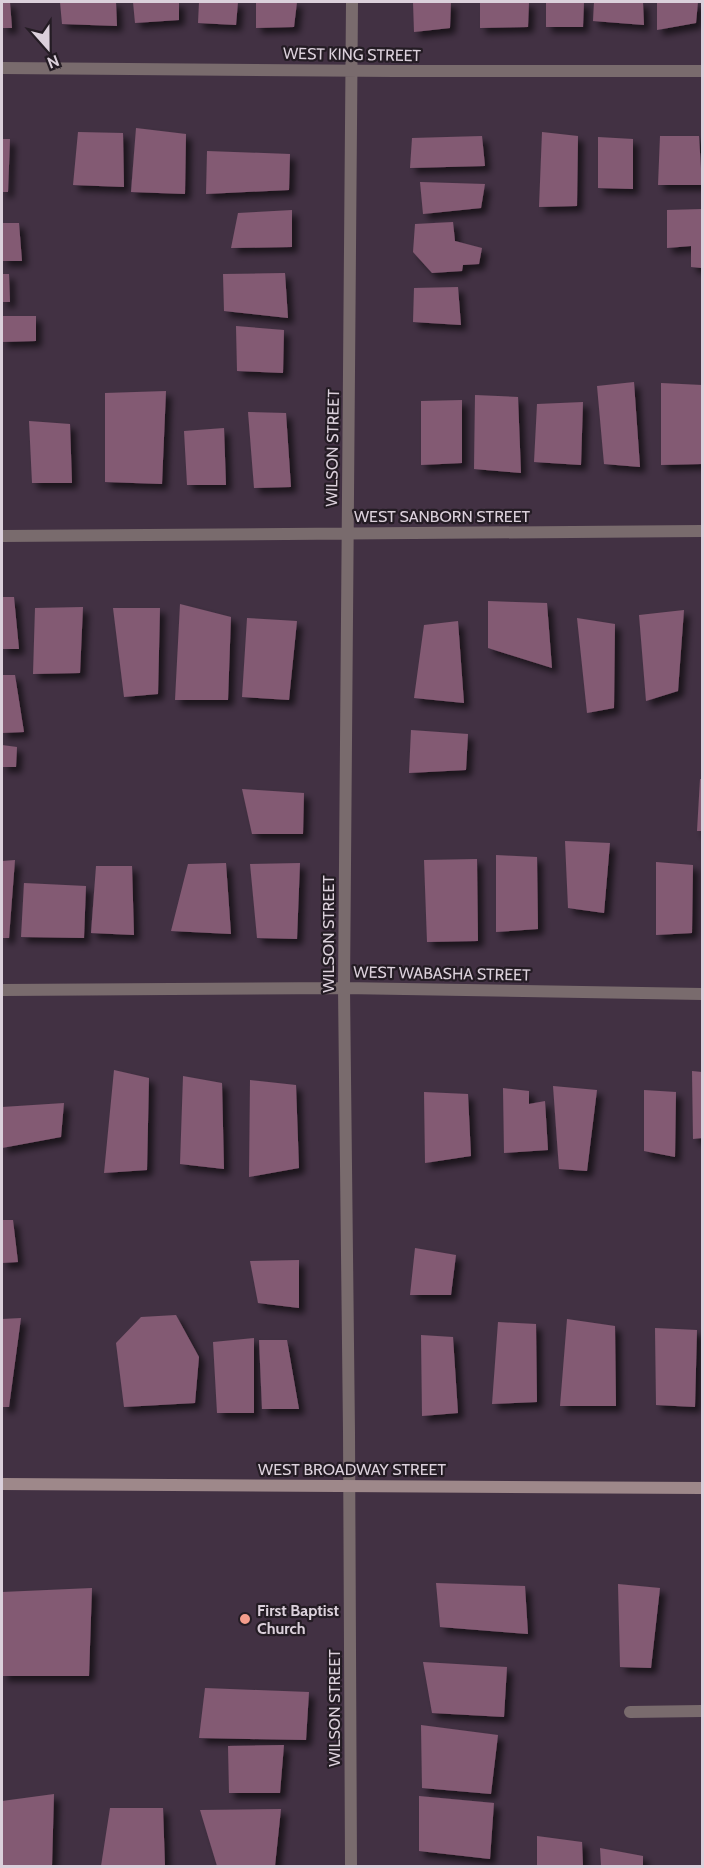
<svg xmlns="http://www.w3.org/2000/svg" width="704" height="1868" font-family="Cabin,sans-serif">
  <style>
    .building { fill: #835a73; filter: url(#shadow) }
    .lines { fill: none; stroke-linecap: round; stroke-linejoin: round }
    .service { stroke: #796b6d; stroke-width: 12 }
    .minor { stroke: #796b6d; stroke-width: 12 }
    .secondary { stroke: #9e888a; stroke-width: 12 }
    .poi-dot { fill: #f49d8c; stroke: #241c24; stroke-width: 2 }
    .labels { text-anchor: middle; stroke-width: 4.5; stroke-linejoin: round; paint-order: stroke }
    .street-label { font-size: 16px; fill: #dbd0db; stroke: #241c24 }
    .poi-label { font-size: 16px; font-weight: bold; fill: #dbd0db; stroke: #241c24; text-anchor: start }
  </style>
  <defs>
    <filter id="shadow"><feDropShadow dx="5.5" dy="5.5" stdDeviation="3" flood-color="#0009"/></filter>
  </defs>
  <rect width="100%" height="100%" fill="#423143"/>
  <!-- building -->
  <path class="building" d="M2 2H10L12 28H2Z
    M60 2H116L117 26 62 24Z
    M133 2H179V20L135 23Z
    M199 2H238L236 25 198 23Z
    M256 2H297L294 27 256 28Z
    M413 2H451L450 28 414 32Z
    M480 2H529L528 27 480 28Z
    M546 2H584L583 27H546Z
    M594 2H643L644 25 593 21Z
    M657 2H698L696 23 657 30Z
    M136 128 186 134 185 194 131 192Z
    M78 132 123 133 124 187 73 185Z
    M542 132 578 136 577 206 539 207Z
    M482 136 485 166 410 168 412 138Z
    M660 136H699L702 185H658Z
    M598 137 633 139V189L598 188Z
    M2 139H10L8 192H2Z
    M207 151 290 154 289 190 206 194Z
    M420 182 485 184 481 208 423 214Z
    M702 209V268L691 267V246L667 248V210Z
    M292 210V247L231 248 238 213Z
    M453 222 455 241 482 248 479 264 463 265 462 271 432 273 413 252 415 224Z
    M2 223H19L22 261H2Z
    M285 273 288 318 224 311 223 274Z
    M2 274H9L10 302H2Z
    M458 287 461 325 413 322 414 288Z
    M2 316H36V341L2 342Z
    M236 326 284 330 283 373 237 371Z
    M634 382 640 467 604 464 597 386Z
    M661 383 702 385V464L661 465Z
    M166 391 162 484 105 482V393Z
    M475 395 518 397 521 473 474 469Z
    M462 400V463L421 465V401Z
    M583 402 581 465 534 462 537 404Z
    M248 412 286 413 291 487 254 488Z
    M29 421 70 424 72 483H32Z
    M224 428 226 485H187L184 431Z
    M2 597H14L19 649H2Z
    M488 601 547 603 552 668 488 648Z
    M180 604 231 617 228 700H175Z
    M83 607 80 673 33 674 35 608Z
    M113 608H160L158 694 124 697Z
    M684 610 678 691 646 701 639 615Z
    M247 618 297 621 289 700 242 697Z
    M577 618 615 624 614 708 587 713Z
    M458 621 464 703 414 698 424 625Z
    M2 675H15L24 732 2 733Z
    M411 730 468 734 466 770 409 773Z
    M2 745 17 747 16 767H2Z
    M700 779H702V831H697Z
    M242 789 304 793 303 834H252Z
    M565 841 610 843 604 913 568 908Z
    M496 855 537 857 538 929 496 932Z
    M477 859 478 941 427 942 424 860Z
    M15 860 9 938H2V861Z
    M656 862 693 865 692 933 656 935Z
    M226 863 231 934 171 931 188 864Z
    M300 863 297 939 257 938 250 864Z
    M96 866H132L134 935 91 933Z
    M24 883 86 886 84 938 21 937Z
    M114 1070 149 1078 147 1170 104 1173Z
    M692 1071 702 1072V1138L693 1139Z
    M183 1076 222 1083 224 1169 180 1164Z
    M250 1080 296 1085 299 1168 249 1177Z
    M553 1086 597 1090 587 1171 559 1169Z
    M503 1088 529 1091V1104L545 1101 548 1150 504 1153Z
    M644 1090 676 1092 675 1157 644 1151Z
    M424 1092 468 1094 471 1156 425 1163Z
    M64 1103 61 1137 2 1148V1107Z
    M2 1220H13L18 1262 2 1263Z
    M415 1248 456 1255 451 1295H410Z
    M299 1260V1308L258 1303 250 1261Z
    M176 1315 199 1357 195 1403 124 1407 116 1343 141 1317Z
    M21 1318 9 1407H2V1319Z
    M567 1319 615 1326 616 1406H560Z
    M498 1322 536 1324 537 1402 492 1404Z
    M655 1328 697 1330 695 1407 656 1405Z
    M421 1335 453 1337 458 1413 422 1416Z
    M254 1338V1413H217L213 1342Z
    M259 1340H287L299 1409H262Z
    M436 1583 525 1586 528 1634 440 1627Z
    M618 1584 660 1588 651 1668 620 1667Z
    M92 1588 89 1676H2V1592Z
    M423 1662 507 1667 504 1717 432 1713Z
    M205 1688 309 1692 306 1740 199 1738Z
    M421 1725 498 1735 491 1794 422 1788Z
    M284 1745 280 1793H229L228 1746Z
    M54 1794 52 1866H2V1801Z
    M419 1796 494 1803 490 1859 419 1851Z
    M110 1808H163L165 1866H101Z
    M281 1809 275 1866H217L200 1810Z
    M537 1836 582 1842 583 1866H537Z
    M600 1848 643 1856V1866H601Z"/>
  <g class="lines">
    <!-- service -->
    <path class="service" d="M630 1712 702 1711"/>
    <!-- minor -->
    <path class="minor" d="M2 68 395 71H702
      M2 536 702 531
      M2 990 344 988 702 994
      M351 1866 349 1432 344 988 352 2"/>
    <!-- secondary -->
    <path class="secondary" d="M2 1484 702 1488"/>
  </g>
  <!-- markers -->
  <circle class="poi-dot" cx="245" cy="1619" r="6"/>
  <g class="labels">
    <!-- street labels -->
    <g class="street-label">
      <text transform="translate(352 54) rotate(1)" y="6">WEST KING STREET</text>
      <text transform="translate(332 448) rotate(-89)" y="6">WILSON STREET</text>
      <text x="442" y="522">WEST SANBORN STREET</text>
      <text transform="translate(328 934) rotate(-90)" y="6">WILSON STREET</text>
      <text transform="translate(442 973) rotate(1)" y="6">WEST WABASHA STREET</text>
      <text x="352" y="1475">WEST BROADWAY STREET</text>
      <text transform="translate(334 1708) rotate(-90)" y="6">WILSON STREET</text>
    </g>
    <!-- poi labels -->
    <g class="poi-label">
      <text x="257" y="1616">First Baptist<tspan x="257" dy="18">Church</tspan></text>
    </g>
  </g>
  <!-- border -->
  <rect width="704" height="1868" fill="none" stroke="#dbd0db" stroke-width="6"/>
  <!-- north arrow -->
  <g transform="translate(48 48) rotate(159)" stroke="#241c24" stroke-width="4.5" paint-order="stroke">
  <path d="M0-4.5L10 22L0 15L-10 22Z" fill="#dbd0db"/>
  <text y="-9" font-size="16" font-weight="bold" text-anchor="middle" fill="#dbd0db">N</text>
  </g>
</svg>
